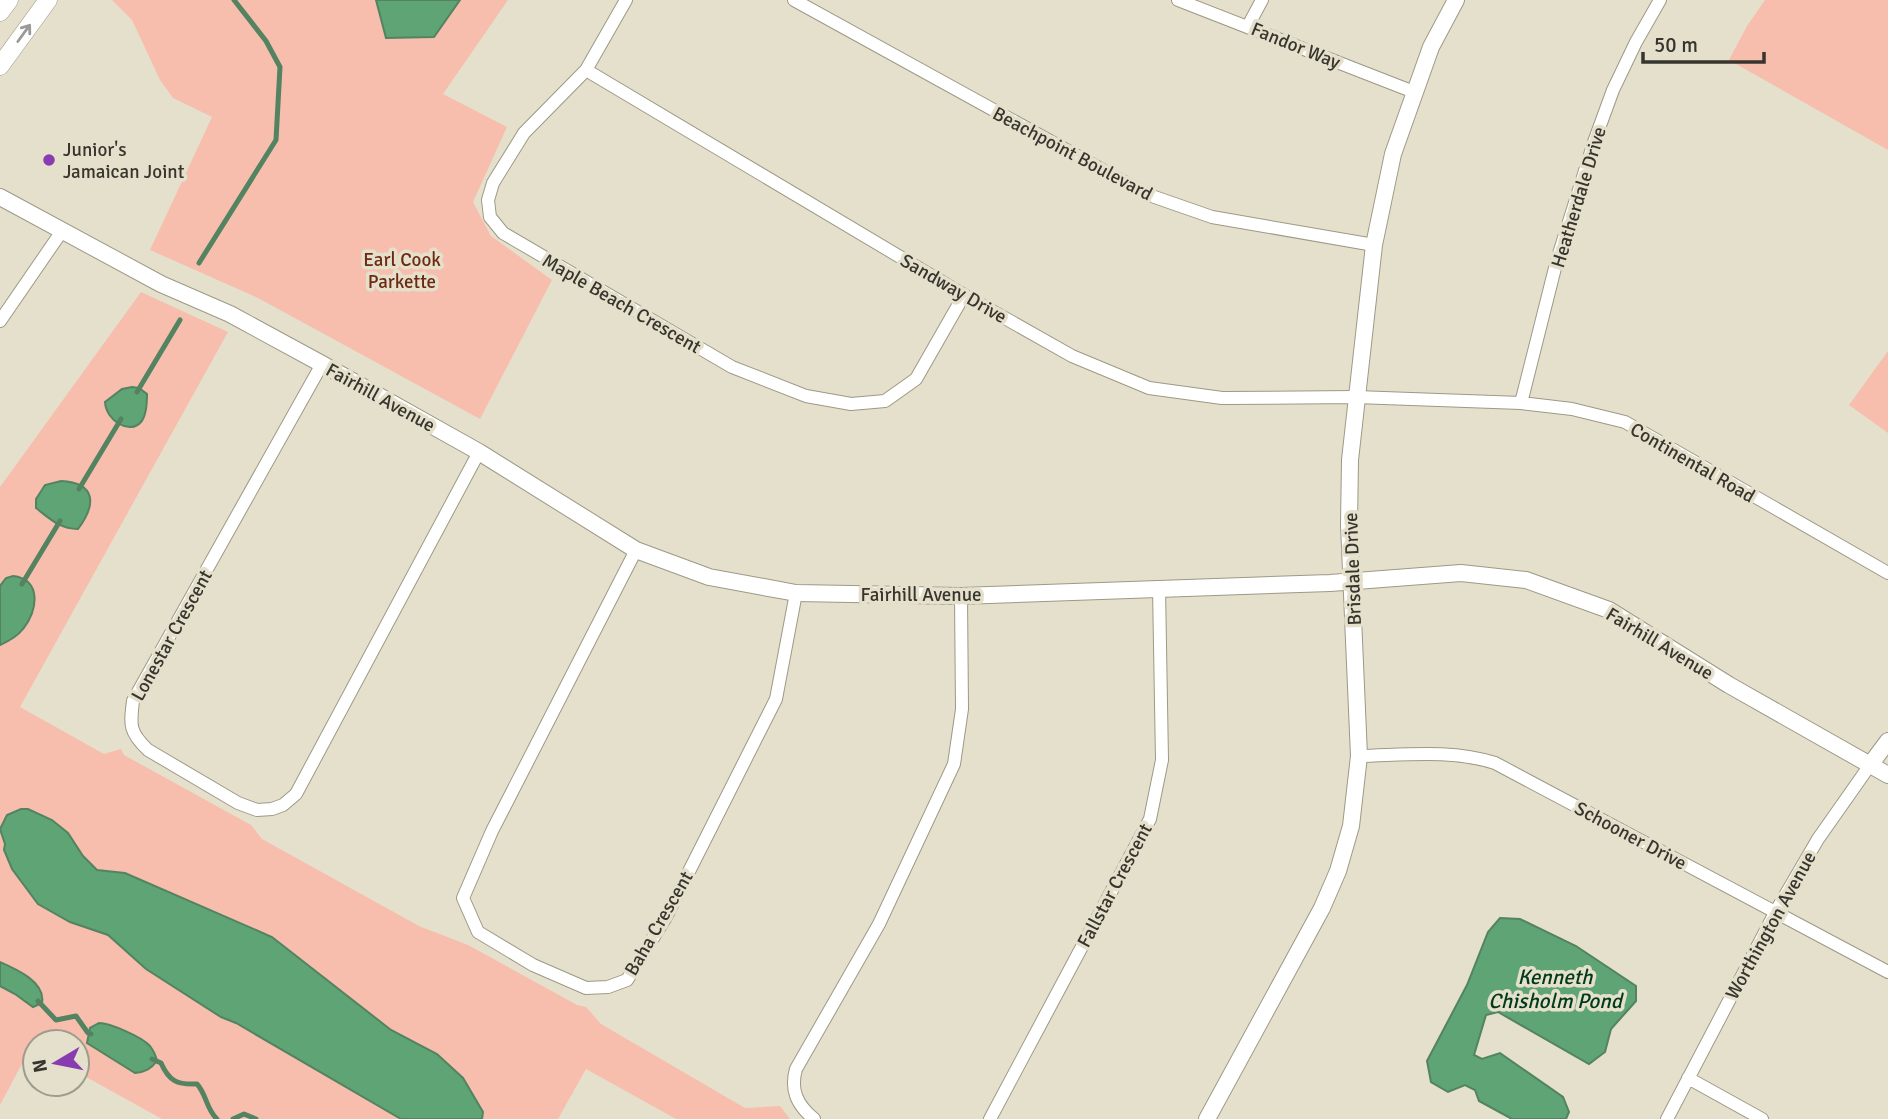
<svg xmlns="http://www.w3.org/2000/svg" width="1888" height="1119" font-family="Signika,sans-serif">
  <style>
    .green { fill: #f7bead }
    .water { fill: #5fa475; stroke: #538360; stroke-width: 2 }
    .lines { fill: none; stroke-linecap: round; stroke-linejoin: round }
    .stream { stroke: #538360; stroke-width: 5 }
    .minor-casing { stroke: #9d9986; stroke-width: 14 }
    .tertiary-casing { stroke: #9d9986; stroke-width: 18 }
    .secondary-casing { stroke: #9d9986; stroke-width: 19 }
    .minor { stroke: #fff; stroke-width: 12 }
    .tertiary { stroke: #fff; stroke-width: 16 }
    .secondary { stroke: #fff; stroke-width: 18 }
    .oneway { stroke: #9b9a96 }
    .poi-dot { fill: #873daf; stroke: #e5e0cc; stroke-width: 2.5 }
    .labels { text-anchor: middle; stroke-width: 7; stroke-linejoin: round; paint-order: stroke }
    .street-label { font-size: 19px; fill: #37352e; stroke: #e5e0cc }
    .poi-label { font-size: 19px; fill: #37352e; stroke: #e5e0cc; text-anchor: start }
    .park-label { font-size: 19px; fill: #6e2913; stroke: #e5e0cc }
    .water-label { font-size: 21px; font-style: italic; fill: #013a1b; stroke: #e5e0cc }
  </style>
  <rect width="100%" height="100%" fill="#e5e0cc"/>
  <!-- green -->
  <path class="green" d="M112 0H508L443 94 507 127 473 202 491 236 552 280 480 419 258 298 150 250 212 117 173 98 160 80 132 20Z
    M1765 0H1888V150L1729 60 1747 26Z
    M141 292 228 332 20 707 104 754 121 749 124 755 251 825 262 839 419 926 468 945 577 1005 586 1007 601 1024 745 1108 780 1106 790 1119H676L586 1069 558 1119H162L77 1072V1042H35V1049L31 1047 0 1105V487Z
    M1888 351V433L1849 405Z"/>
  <!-- water -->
  <path class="water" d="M376 0H460L434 37 386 38Z
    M132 387 139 388 147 394C147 402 147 415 141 422 130 435 106 421 105 402L122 389Z
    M61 481C97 483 96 505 78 529 60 529 50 519 36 508V499L45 485Z
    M13 576C42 579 38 611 23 629 17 637 9 641 0 645V586L6 578Z
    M21 809H28L52 820 68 833 83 856 97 870 125 873 272 937 391 1030 437 1054 463 1078 483 1112 482 1119H401L236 1023 221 1017 146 969 108 935 70 922 38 904 12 869 4 850 5 844 0 829 7 815Z
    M1500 918 1520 919 1576 946 1636 986V1001L1611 1029 1605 1052 1589 1064 1498 1012 1486 1015 1474 1055 1482 1059 1500 1053 1563 1097 1569 1112 1566 1119H1512L1479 1101 1475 1090 1465 1085 1448 1092 1431 1082 1427 1061 1467 985 1488 932Z
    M0 962C16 969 46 982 42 1003L33 1007 15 994 0 986Z
    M99 1023C110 1023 142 1037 150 1046 153 1050 156 1056 157 1061 151 1069 145 1072 135 1073L87 1043 90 1028Z"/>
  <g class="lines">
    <!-- stream -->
    <path class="stream" d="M199 263 276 140 280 67 266 41 234 0
      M137 392 180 320
      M79 489 121 419
      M22 584 60 521
      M38 1001 56 1020 76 1016 88 1033 91 1034
      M152 1059 161 1063C169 1081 177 1085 197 1084 207 1095 206 1109 217 1119
      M233 1119 244 1114 256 1119"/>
    <!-- minor casing -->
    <g class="minor-casing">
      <path id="minor" d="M626 0 586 70 524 133 493 183 488 200 490 217 503 233 732 367 806 396 851 404 885 401 916 379 964 295
        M794 0 1146 194 1212 217 1374 245
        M1178 0 1414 92
        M1248 26 1262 0
        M586 70 964 295 1072 356 1149 388 1222 398 1356 397 1521 403 1572 409 1625 422 1888 573
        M0 321 62 231
        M322 364 133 701C130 725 129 732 148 750L238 803 257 810 272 809 283 805 296 794 479 452
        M1521 403 1557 260 1594 142 1613 90 1636 42 1660 0
        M636 550 492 831 463 898 478 932 533 965 586 988 608 987 627 980 666 917 776 699 796 593
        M1359 756C1405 755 1451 749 1495 763L1888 972
        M1688 1078 1762 1119
        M814 1119C797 1105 790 1090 796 1069L879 924 954 764 962 709 961 596
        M990 1119 1150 819 1162 760 1159 588
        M1667 1119 1776 911 1818 839 1870 765"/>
    </g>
    <!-- tertiary casing -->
    <g class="tertiary-casing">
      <path id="tertiary" d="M0 197 161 284 230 314 322 364 479 452 636 550 709 577 796 593 961 596 1330 583 1461 573 1526 580 1609 610 1729 685 1888 775
        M1870 765 1888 741
        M1207 1119 1322 908 1338 871 1351 826 1359 756 1349 525 1350 460 1374 245 1393 154 1431 47 1456 0"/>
    </g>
    <!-- secondary casing -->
    <g class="secondary-casing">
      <path id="secondary" d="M0 12 9 0
        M0 66 48 0"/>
    </g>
    <!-- minor -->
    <use href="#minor" class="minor"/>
    <!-- tertiary -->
    <use href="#tertiary" class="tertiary"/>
    <!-- secondary -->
    <use href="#secondary" class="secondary"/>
  </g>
  <!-- one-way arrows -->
  <defs><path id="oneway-shaft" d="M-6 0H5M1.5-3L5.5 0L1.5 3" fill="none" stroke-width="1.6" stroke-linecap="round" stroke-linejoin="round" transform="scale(1.75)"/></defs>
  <use class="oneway" href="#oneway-shaft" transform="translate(24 33) rotate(-54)"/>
  <!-- markers -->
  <circle class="poi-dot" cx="49" cy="160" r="7"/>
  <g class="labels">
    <!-- street labels -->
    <g class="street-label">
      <text transform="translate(1296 45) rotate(22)" y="7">Fandor Way</text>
      <text transform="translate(1073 153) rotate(28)" y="7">Beachpoint Boulevard</text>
      <text transform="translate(1578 197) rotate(-73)" y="7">Heatherdale Drive</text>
      <text transform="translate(954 288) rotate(30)" y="7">Sandway Drive</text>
      <text transform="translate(622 303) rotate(30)" y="7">Maple Beach Crescent</text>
      <text transform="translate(381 397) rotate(29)" y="7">Fairhill Avenue</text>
      <text transform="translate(1693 462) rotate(30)" y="7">Continental Road</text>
      <text transform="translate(1352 569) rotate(-92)" y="7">Brisdale Drive</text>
      <text x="921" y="601">Fairhill Avenue</text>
      <text transform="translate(171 635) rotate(-61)" y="7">Lonestar Crescent</text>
      <text transform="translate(1660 643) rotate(31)" y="7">Fairhill Avenue</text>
      <text transform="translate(1631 835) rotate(28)" y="7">Schooner Drive</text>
      <text transform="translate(1114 885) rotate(-62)" y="7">Fallstar Crescent</text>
      <text transform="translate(658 923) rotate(-60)" y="7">Baha Crescent</text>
      <text transform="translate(1770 925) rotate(-61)" y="7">Worthington Avenue</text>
    </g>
    <!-- poi labels -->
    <g class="poi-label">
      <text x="63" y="156">Junior's<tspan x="63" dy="22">Jamaican Joint</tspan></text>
    </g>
    <!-- park labels -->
    <g class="park-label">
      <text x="402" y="266">Earl Cook<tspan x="402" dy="22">Parkette</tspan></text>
    </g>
    <!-- water labels -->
    <g class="water-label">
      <text x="1555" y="984">Kenneth<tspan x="1555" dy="24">Chisholm Pond</tspan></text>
    </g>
  </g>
  <!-- north arrow -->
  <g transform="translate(56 1063) rotate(260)"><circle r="33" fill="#e5e0cc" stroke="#9f9c8d" stroke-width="2"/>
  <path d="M0-5L12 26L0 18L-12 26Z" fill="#873daf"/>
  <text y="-10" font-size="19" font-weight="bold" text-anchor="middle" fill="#37352e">N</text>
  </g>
  <!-- scale -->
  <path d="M1643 52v10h121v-10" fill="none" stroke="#37352e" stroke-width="3.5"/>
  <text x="1654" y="52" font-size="21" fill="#37352e" stroke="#e5e0cc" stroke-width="5" paint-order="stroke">50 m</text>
</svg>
